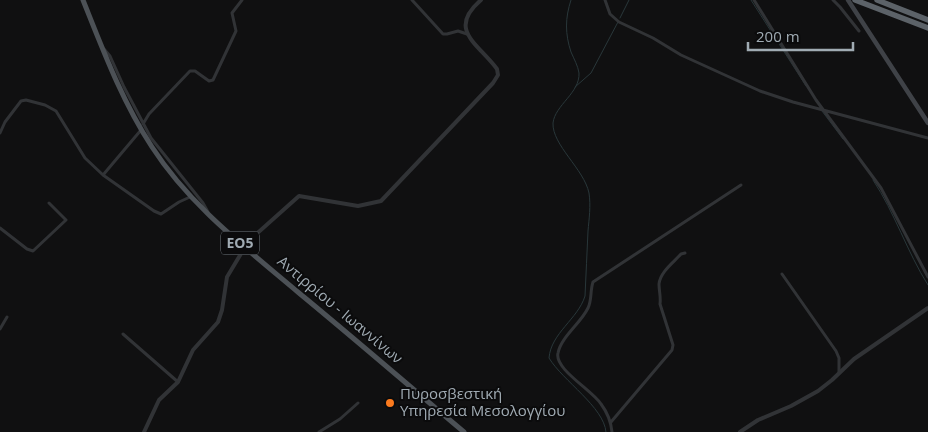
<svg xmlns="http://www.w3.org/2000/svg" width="928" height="432" font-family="'Open Sans',sans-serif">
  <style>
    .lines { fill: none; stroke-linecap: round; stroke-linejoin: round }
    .stream { stroke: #29373a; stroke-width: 1 }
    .minor { stroke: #313336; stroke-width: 3 }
    .tertiary { stroke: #313336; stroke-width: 4 }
    .secondary { stroke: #3f4247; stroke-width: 4.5 }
    .primary { stroke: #4c5156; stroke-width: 5 }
    .motorway { stroke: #5c6268; stroke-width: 5.5 }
    .poi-dot { fill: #fb7a1e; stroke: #0b0b0c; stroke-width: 2 }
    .labels { text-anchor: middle; stroke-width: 4; stroke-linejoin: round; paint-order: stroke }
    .shield { fill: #0b0b0c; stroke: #737b81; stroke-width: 1 }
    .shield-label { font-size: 14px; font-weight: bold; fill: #a0abb3 }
    .street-label { font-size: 15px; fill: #a0abb3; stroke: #0b0b0c }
    .poi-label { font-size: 15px; fill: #a0abb3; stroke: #0b0b0c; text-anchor: start }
  </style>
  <rect width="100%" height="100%" fill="#101011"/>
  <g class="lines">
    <!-- stream -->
    <path class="stream" d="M571 0C565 18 565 34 571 52 574 59 578 66 579 73 580 93 555 105 553 123 552 145 584 169 589 193 591 206 589 219 588 231 587 253 586 274 585 296 578 319 551 333 549 358 563 381 604 407 606 432
      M751 0 806 86
      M620 18 629 0
      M575 87 591 73 618 22
      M822 111 843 139
      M873 180C895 213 907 252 928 285"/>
    <!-- minor -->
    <path class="minor" d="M412 0 443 34H447L458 31 467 34
      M605 0 610 14 619 22 653 38 681 55 760 91 793 102 928 138
      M754 0 816 100 881 188 928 277
      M833 0 840 7 859 31
      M104 49 110 56 124 87 151 138 203 203 208 212
      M143 124 149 114 190 71H195L209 81 213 80 236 31 232 13 242 0
      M0 133 5 122 21 101 26 100 45 105 56 111 85 158 103 175 141 130
      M103 175 154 211 161 214 179 202 190 197
      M0 228 27 249 33 251 66 220 49 203
      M782 274 836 351 839 358V373
      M0 329 7 317
      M123 334 178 382
      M611 422 672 350 673 345 660 304C661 297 659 291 659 284 660 272 674 262 681 254L685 253
      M319 432 340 419 358 403
      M612 432C611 422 607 412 601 404 592 390 554 369 558 353 561 337 581 323 588 308 592 300 590 291 593 282L741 185"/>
    <!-- tertiary -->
    <path class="tertiary" d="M144 432 159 400 178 382 193 350 218 322 222 310 227 277 245 247 253 237 299 196 358 206 381 201 493 83 498 75 497 69C479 44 446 30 481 0
      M740 432 758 420 791 406 818 391 832 380 854 359 928 308"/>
    <!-- secondary -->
    <path class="secondary" d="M848 0 928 123"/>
    <!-- primary -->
    <path class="primary" d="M83 0C103 50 122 101 152 147 190 206 246 248 299 293 355 339 409 386 464 432"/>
    <!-- motorway -->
    <path class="motorway" d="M855 0 928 28
      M877 0 928 20"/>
  </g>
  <!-- markers -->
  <circle class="poi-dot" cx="390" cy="403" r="5"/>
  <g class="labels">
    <!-- shield labels -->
    <rect class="shield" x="221" y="231.5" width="38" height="23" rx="4"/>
    <g class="shield-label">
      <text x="240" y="248">ΕΟ5</text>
    </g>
    <!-- street labels -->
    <g class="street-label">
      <text transform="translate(340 310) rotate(40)" y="5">Αντιρρίου - Ιωαννίνων</text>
    </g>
    <!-- poi labels -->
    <g class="poi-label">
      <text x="400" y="399">Πυροσβεστική<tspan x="400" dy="17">Υπηρεσία Μεσολογγίου</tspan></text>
    </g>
  </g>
  <!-- scale -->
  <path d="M748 42v8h105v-8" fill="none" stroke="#a0abb3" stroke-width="2.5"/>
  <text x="756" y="42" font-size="15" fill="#a0abb3" stroke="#0b0b0c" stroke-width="4" paint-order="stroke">200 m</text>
</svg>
